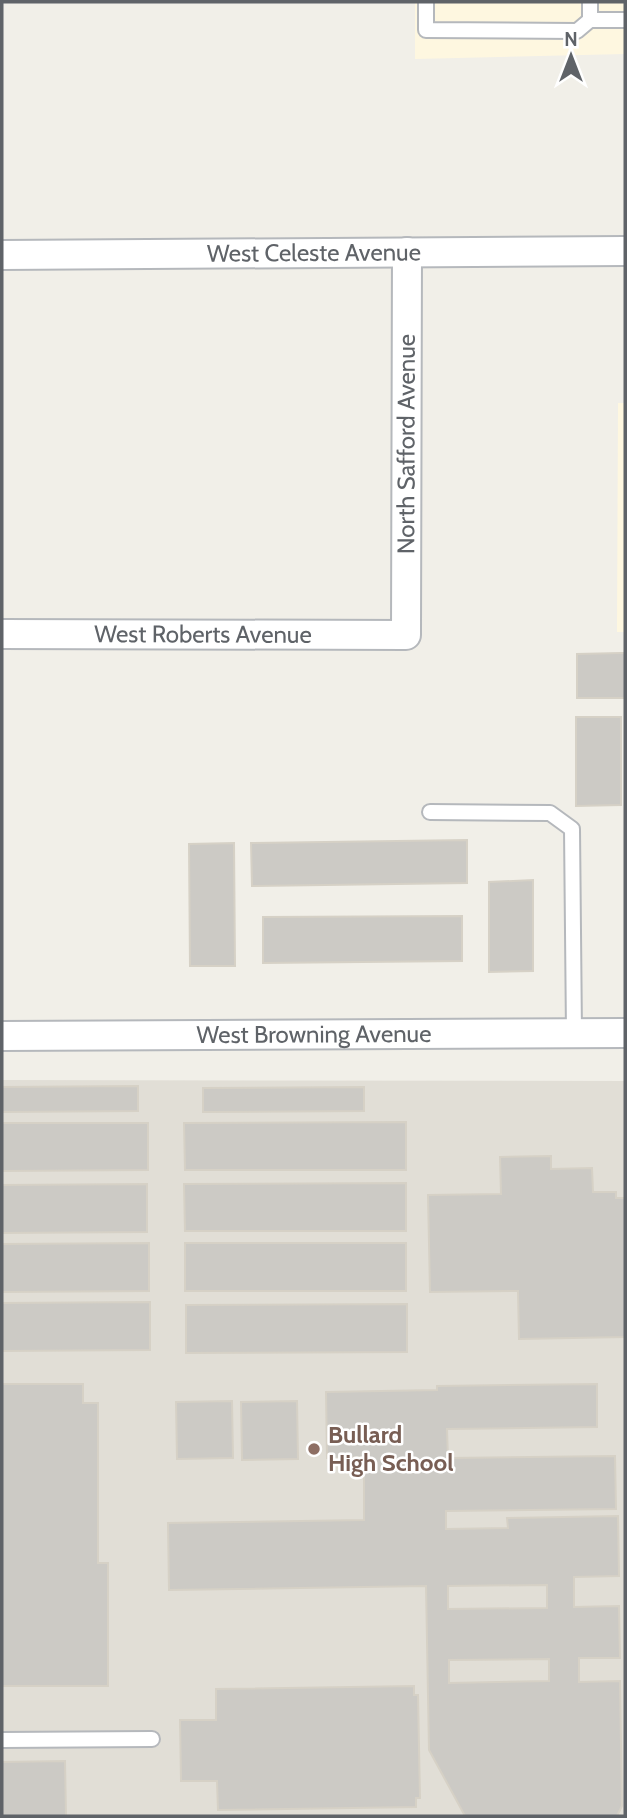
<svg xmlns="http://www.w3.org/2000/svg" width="627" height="1818" font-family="Cabin,sans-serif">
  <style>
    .commercial { fill: #fef7e0 }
    .education { fill: #e1ded6 }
    .building { fill: #cccac5; stroke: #d6d1c6; stroke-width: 2; fill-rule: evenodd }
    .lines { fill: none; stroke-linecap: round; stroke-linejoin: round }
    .service-casing { stroke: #b5b8bc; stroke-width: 18 }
    .minor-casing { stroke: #b5b8bc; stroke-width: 32 }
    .service { stroke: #fff; stroke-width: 14 }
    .minor { stroke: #fff; stroke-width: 28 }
    .education-dot { fill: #8d6e63; stroke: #fff; stroke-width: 2.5 }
    .labels { text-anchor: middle; stroke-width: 5; stroke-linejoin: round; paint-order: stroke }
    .street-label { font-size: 24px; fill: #5f6368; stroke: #fff }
    .education-label { font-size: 24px; font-weight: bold; fill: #785e54; stroke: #fff; text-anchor: start }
  </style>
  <rect width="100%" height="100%" fill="#f1efe8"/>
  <!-- commercial -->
  <path class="commercial" d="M415 2H625V54L415 59Z
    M618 403H625V632H617Z"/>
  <!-- education -->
  <path class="education" d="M2 1080 625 1081V1816H2Z"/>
  <!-- building -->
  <path class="building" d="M621 653H625V698H577V654Z
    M576 717H621V805L576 806Z
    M467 840V883L252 886 251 843Z
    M234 843 235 966H190L189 844Z
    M533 880V971L489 972V882Z
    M462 916V961L263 963V917Z
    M138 1086V1111L2 1112V1087Z
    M364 1087V1111L203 1112V1088Z
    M406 1122V1170H185L184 1123Z
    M2 1123H148V1170L2 1171Z
    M551 1156V1169L592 1168 593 1192H616V1198H625V1337L519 1339 518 1291 430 1292 428 1195 501 1194 500 1157Z
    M406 1183V1231H185L184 1184Z
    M147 1184V1232L2 1233V1185Z
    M149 1243V1291L2 1292V1244Z
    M185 1243H406V1291H185Z
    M150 1302V1350L2 1351V1303Z
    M407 1304V1352L186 1353V1305Z
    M2 1384H83V1403H98V1563H108V1686H2Z
    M597 1384V1427L447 1429 448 1458 615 1456 616 1509 446 1511V1529L508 1528 507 1518 618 1516 619 1576 574 1577V1607L619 1606 620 1658H579V1682L620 1681 622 1806 617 1816H465L429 1750 426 1586 169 1590 168 1523 364 1520V1457L327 1458 326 1392 437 1390V1386ZM547 1585V1608L448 1609V1586ZM549 1659V1681L449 1683V1660Z
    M232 1401 233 1458 177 1459 176 1402Z
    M297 1401 298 1459 242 1460 241 1402Z
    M414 1686V1695H418L420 1798H416V1807L218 1810 217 1781H181L180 1720H216V1689Z
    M65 1761 66 1816H2V1762Z"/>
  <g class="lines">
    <!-- service casing -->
    <g class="service-casing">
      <path id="service" d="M426 2V30L577 31 590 20
        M590 2V20H625
        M430 812 550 813 572 829 574 1033
        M2 1740 152 1739"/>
    </g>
    <!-- minor casing -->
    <g class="minor-casing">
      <g id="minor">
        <path id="s1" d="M2 255 625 251"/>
        <path id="s2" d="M2 634 406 635 407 252"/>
        <path id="s3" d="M2 1036 625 1033"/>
      </g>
    </g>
    <!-- service -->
    <use href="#service" class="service"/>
    <!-- minor -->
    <use href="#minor" class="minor"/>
  </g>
  <!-- markers -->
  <circle class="education-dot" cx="314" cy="1449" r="7"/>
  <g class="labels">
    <!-- street labels -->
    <g class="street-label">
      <text dy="8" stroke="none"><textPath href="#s1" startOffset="312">West Celeste Avenue</textPath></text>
      <text dy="8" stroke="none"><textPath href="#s2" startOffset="595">North Safford Avenue</textPath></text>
      <text dy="8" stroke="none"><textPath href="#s2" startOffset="201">West Roberts Avenue</textPath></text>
      <text dy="8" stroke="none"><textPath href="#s3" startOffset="312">West Browning Avenue</textPath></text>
    </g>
    <!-- education labels -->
    <g class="education-label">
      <text x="328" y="1443">Bullard<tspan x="328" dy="28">High School</tspan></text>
    </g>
  </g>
  <!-- border -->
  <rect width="627" height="1818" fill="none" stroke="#5f6368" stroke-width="7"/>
  <!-- north arrow -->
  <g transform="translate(571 56)" stroke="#ffffff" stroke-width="5" paint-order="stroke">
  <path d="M0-5L12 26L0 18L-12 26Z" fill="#5f6368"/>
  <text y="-10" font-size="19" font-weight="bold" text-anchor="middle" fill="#5f6368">N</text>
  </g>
</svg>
